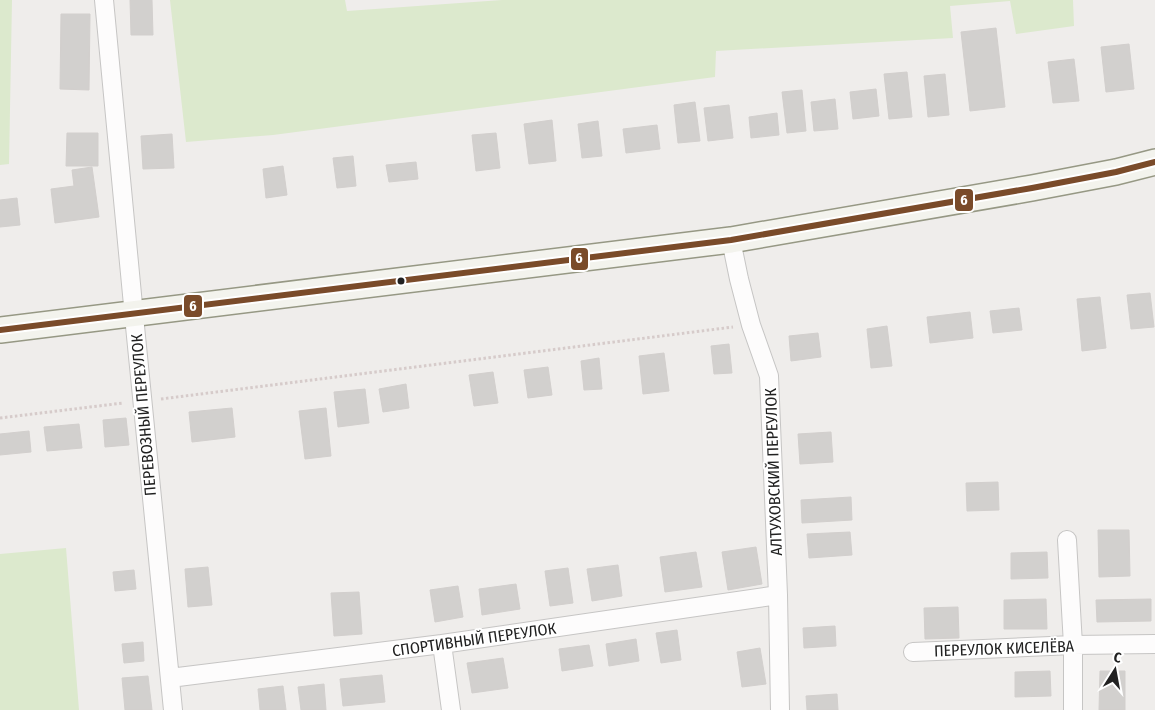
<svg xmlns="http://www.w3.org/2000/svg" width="1155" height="710" font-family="'Fira Sans Condensed',sans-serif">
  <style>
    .grass { fill: #dce9cd }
    .building { fill: #d2d0ce; stroke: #d2cfcd }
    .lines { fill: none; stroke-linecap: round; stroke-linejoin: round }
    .street-casing { stroke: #c6c5c4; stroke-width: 20 }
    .secondary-casing { stroke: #969884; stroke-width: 28 }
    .path { stroke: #d6cbca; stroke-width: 3; stroke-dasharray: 2.5 2.5; stroke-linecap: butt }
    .street { stroke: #fdfcfc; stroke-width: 18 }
    .secondary { stroke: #f3f3ed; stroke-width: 25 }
    .bus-1-casing { stroke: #fff; stroke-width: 10 }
    .bus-1 { stroke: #7a4b2a; stroke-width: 6 }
    .bus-dot { fill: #212121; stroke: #fff; stroke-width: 2 }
    .labels { text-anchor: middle; stroke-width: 4; stroke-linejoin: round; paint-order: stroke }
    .street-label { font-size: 16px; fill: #212121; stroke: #fff }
    .line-badge { stroke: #fff; stroke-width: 2 }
    .badge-label { font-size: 14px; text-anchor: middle; font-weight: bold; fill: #fff }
  </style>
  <rect width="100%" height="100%" fill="#efedeb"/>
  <!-- grass -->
  <path class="grass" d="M0 0H12L9 164 0 165Z
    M170 0H345L347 11 502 0H1073L1074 26 1016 34 1010 1 950 6 953 38 716 51 715 77 273 135 186 142Z
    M66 548 79 710H0V554Z"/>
  <!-- building -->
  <path class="building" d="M130 0H152L153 35H131Z
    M61 14H90L89 90 60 89Z
    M996 28 1005 107 970 111 961 32Z
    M1129 44 1134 89 1106 92 1101 47Z
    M1074 59 1079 101 1053 103 1048 62Z
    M907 72 912 117 889 119 884 74Z
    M945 74 949 115 928 117 924 76Z
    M876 89 879 116 853 119 850 92Z
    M802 90 806 131 787 133 782 92Z
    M835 99 838 129 814 131 811 102Z
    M695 102 700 141 678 143 674 105Z
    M729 105 733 138 708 141 704 108Z
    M777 113 779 135 751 138 749 117Z
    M552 120 556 161 529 164 524 124Z
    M598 121 602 156 582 158 578 124Z
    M657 125 660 149 626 153 623 129Z
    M67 133H98V166H66Z
    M496 133 500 168 476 171 472 135Z
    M172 134 174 168 143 169 141 136Z
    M353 156 356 186 337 188 333 158Z
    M416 162 418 179 389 182 386 165Z
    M283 166 287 195 266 198 263 169Z
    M92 167 99 217 55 223 51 189 74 186 72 170Z
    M17 198 20 225 0 227V200Z
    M1150 293 1154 327 1131 329 1127 295Z
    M1100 297 1106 348 1082 351 1077 299Z
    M1019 308 1022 330 993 333 990 311Z
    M970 312 973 338 930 343 927 317Z
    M887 326 892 366 871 368 867 329Z
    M818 333 821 357 791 361 789 336Z
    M729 344 732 373 714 374 711 346Z
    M664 353 669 391 643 394 639 356Z
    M599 358 602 389 584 390 581 361Z
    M548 367 552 395 528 398 524 370Z
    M493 372 498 403 474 406 469 375Z
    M406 384 409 408 383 412 379 389Z
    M365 389 369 423 338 427 334 392Z
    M232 408 235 437 192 442 189 412Z
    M326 408 331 456 305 459 299 411Z
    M126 418 129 445 105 447 103 420Z
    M79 424 82 448 47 451 44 427Z
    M29 431 31 452 0 455V434Z
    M831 432 833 462 800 464 798 434Z
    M998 482 999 510 967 511 966 483Z
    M851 497 852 520 802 523 801 500Z
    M1098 530H1129L1130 576 1099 577Z
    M850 532 852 555 809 558 807 534Z
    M756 547 762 584 728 590 722 552Z
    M696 552 702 587 665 592 660 557Z
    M1047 552 1048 578 1011 579V553Z
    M618 565 622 596 592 601 587 569Z
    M208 567 212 605 188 607 185 569Z
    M568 568 573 603 550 606 545 571Z
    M134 570 136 589 115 591 113 572Z
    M516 584 520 609 482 615 479 589Z
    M458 586 463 617 435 622 430 590Z
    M359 592 362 634 334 636 331 593Z
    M1046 599 1047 629H1004V600Z
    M1151 599V621L1097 622 1096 600Z
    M958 607 959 638 925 639 924 608Z
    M835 626 836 646 804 648 803 628Z
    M677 630 681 660 661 663 656 633Z
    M636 639 639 661 609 666 606 644Z
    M143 642 144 661 124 663 122 644Z
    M589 645 593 666 562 671 559 649Z
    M760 648 766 684 742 687 737 652Z
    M503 658 508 688 472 693 467 663Z
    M1050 671 1051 696 1015 697V672Z
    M1100 671H1125V710H1099Z
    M382 675 385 702 343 706 340 679Z
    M148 676 152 710H125L122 678Z
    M324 684 326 710H301L298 687Z
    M283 686 286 710H260L258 689Z
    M837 694 838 710H807L806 696Z"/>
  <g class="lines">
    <!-- street casing -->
    <g class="street-casing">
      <path id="street" d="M104 0C127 237 148 473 173 710
        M731 240 739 279 751 325 769 376 778 595 780 710
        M1067 540 1073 645V710
        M442 644 451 710
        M913 652 1073 645 1155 644
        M170 678 442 644 778 595"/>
    </g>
    <!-- secondary casing -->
    <g class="secondary-casing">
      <path id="secondary" d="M0 330 731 240 1032 188 1116 172 1155 162"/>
    </g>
    <!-- path -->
    <path class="path" d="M161 399 733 327
      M0 418 123 403"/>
    <!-- street -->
    <use href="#street" class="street"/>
    <!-- secondary -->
    <use href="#secondary" class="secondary"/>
    <!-- bus-1 casing -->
    <g class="bus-1-casing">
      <path id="bus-1" d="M0 330 731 240 1032 188 1116 172 1155 162"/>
    </g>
    <!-- bus-1 -->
    <use href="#bus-1" class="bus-1"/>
  </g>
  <!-- markers -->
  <circle class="bus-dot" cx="401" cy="281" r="4.5"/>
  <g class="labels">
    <!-- street labels -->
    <g class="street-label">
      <text transform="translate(143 415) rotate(-95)" y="6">ПЕРЕВОЗНЫЙ ПЕРЕУЛОК</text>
      <text transform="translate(773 472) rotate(-92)" y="6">АЛТУХОВСКИЙ ПЕРЕУЛОК</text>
      <text transform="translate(474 639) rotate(-8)" y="6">СПОРТИВНЫЙ ПЕРЕУЛОК</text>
      <text transform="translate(1004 648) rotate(-2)" y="6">ПЕРЕУЛОК КИСЕЛЁВА</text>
    </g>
  </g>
  <g class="line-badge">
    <rect x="954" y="188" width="20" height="24" rx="5" fill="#7a4b2a"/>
    <rect x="570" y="247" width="19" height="24" rx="5" fill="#7a4b2a"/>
    <rect x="183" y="294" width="20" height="24" rx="5" fill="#7a4b2a"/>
  </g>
  <g class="badge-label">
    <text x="964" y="205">6</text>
    <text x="579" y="263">6</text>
    <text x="193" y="311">6</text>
  </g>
  <!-- north arrow -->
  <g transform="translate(1115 670) rotate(11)" stroke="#ffffff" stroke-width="4" paint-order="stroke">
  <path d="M0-4L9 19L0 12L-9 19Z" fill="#212121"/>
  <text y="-8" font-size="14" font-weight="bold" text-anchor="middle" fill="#212121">С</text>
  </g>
</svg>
